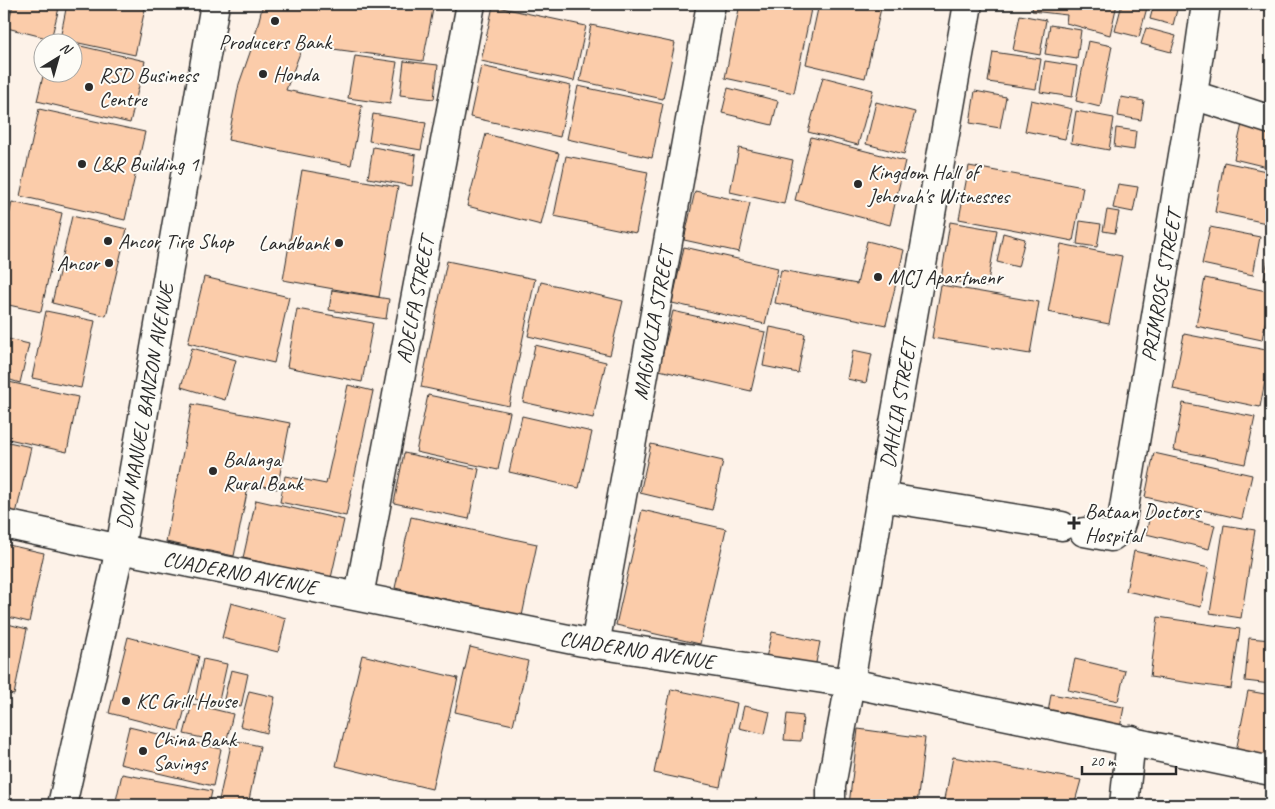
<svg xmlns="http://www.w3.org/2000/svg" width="1275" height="809" font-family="Caveat,sans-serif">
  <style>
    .building { fill: #fbccaa; stroke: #2b2b2b }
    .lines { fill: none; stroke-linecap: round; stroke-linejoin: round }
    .street-casing { stroke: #2b2b2b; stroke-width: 31 }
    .secondary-casing { stroke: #2b2b2b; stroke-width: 31 }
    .street { stroke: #fdfcf7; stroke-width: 28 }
    .secondary { stroke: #fdfcf7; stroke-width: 28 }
    .poi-dot { fill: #2b2b2b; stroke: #fdfcf7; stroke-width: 2 }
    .labels { text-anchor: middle; stroke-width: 4; stroke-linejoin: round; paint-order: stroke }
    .poi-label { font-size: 21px; fill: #2b2b2b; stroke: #fdfcf7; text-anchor: start }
    .street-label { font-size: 21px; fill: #2b2b2b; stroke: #fdfcf7 }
  </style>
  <rect width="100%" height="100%" fill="#fdf2e8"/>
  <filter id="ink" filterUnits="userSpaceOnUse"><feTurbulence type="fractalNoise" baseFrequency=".02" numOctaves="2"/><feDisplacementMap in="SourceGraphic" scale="10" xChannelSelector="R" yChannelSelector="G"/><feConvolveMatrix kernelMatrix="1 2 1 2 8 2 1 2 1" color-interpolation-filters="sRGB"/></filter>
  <g filter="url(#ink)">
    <!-- building -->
    <path class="building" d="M4 4H9L4 25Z
      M13 4H60L51 39 7 28Z
      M67 4H146L135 55 60 39Z
      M263 4H434L423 61 303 45 286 90 362 106 351 165 228 140 239 84 253 44Z
      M740 4H812L794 93 725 78Z
      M819 4H882L865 78 806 64Z
      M1033 4H1117L1110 35 1066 23 1067 15 1032 11Z
      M1122 4H1148L1139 37 1115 31Z
      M1154 4H1169L1178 6 1173 25 1150 19Z
      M493 6 586 26 574 81 481 61Z
      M1020 15 1046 20 1040 55 1013 50Z
      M591 25 675 43 663 99 580 81Z
      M1050 25 1081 30 1077 59 1045 54Z
      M1146 28 1176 36 1171 52 1141 44Z
      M51 39 67 42H51Z
      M1088 41 1112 46 1100 107 1076 101Z
      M72 44 145 61 130 123 37 101 44 72H72Z
      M993 52 1041 59 1036 89 988 82Z
      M355 56 397 62 390 104 348 98Z
      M404 61 438 65 434 99 400 95Z
      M1045 61 1077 66 1072 97 1040 92Z
      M481 66 571 86 560 137 470 117Z
      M823 77 873 90 858 145 808 132Z
      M578 86 663 104 652 158 567 139Z
      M728 88 778 101 772 125 722 113Z
      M975 91 1006 97 1000 128 970 123Z
      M1121 97 1144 101 1141 120 1118 116Z
      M1031 100 1072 109 1065 139 1025 131Z
      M876 102 915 112 904 154 866 144Z
      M39 109 145 132 125 220 20 196Z
      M1076 111 1114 118 1109 150 1071 143Z
      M373 114 426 123 421 150 369 141Z
      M1242 124 1271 130V168L1234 159Z
      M1116 128 1136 131 1134 150 1114 147Z
      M486 134 559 153 541 225 467 206Z
      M811 137 905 161 890 225 795 200Z
      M373 147 416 155 412 186 368 178Z
      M739 148 793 160 784 204 730 192Z
      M566 156 648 172 636 233 554 216Z
      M1224 162 1271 172V224L1215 212Z
      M969 166 1083 187 1073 241 959 219Z
      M302 170 398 187 379 297 283 280Z
      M1118 184 1138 187 1133 212 1113 208Z
      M695 191 750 203 739 252 684 240Z
      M12 202 62 213 41 312 4 304V239Z
      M1107 210 1119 212 1115 233 1103 231Z
      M72 216 127 229 106 316 52 303Z
      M1080 221 1101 224 1097 247 1077 244Z
      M950 222 997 230 987 287 941 279Z
      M1210 227 1260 237 1253 275 1202 264Z
      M1003 233 1025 239 1018 267 997 262Z
      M867 241 904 250 886 325 775 303 781 270 857 284Z
      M1271 243V282L1264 280Z
      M1061 244 1122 256 1109 324 1048 312Z
      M684 247 778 268 765 324 672 303Z
      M447 261 535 279 509 406 421 387Z
      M204 277 289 297 274 363 188 343Z
      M1205 278 1271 292 1262 340 1196 326Z
      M541 282 623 301 610 355 528 336Z
      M941 285 1039 302 1030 354 932 338Z
      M332 290 389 299 386 319 329 310Z
      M297 309 373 323 362 382 287 367Z
      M46 311 95 321 81 388 32 378Z
      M673 311 765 332 751 391 659 370Z
      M770 327 805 334 798 373 763 366Z
      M1184 334 1271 351 1260 407 1173 389Z
      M4 338 29 344 20 383 4 378Z
      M535 345 606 362 593 418 523 402Z
      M192 348 236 360 225 400 181 387Z
      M853 350 872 354 866 383 847 379Z
      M4 381 78 397 67 452 4 438Z
      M348 385 373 391 346 516 280 502 285 476 326 484Z
      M428 395 510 412 498 470 416 452Z
      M1183 403 1255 417 1245 464 1174 450Z
      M192 404 290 423 277 489 249 483 234 556 166 542Z
      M522 416 592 432 579 488 509 472Z
      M4 441 31 447 16 514 4 511Z
      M651 444 723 461 712 510 640 493Z
      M404 453 479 469 469 519 394 503Z
      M1154 453 1252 475 1242 519 1145 497Z
      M256 500 344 520 331 578 243 558Z
      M642 510 726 529 700 644 616 625Z
      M1151 510 1215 525 1209 549 1146 534Z
      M411 517 537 544 522 616 395 588Z
      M1224 525 1255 530 1241 618 1210 613Z
      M4 544 44 553 29 622 4 616Z
      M1134 551 1209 568 1201 607 1126 591Z
      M231 603 286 618 278 652 222 638Z
      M1158 617 1240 629 1231 689 1150 677Z
      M4 623 27 629 14 695 4 693Z
      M772 632 820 642 814 673 765 662Z
      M128 637 199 656 179 731 109 713Z
      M1249 638 1271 640V684L1245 681Z
      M470 647 528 661 513 725 455 712Z
      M362 655 458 678 432 789 336 766Z
      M203 659 227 664 218 705 195 699Z
      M1075 659 1125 671 1118 701 1068 690Z
      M231 670 248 674 241 707 223 703Z
      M671 689 737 703 720 787 654 773Z
      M249 691 275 697 267 733 240 726Z
      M1248 691 1271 695V763L1235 756Z
      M1051 694 1124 707 1119 733 1047 719Z
      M192 704 233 714 226 743 184 734Z
      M744 706 770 712 765 734 739 728Z
      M787 714 803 716 801 741 784 740Z
      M129 727 221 749 213 786 120 764Z
      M858 729 925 738 917 805H849Z
      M232 740 260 746 248 805H218Z
      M953 757 1081 780 1074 805 944 804Z
      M122 774 212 791 209 805H115Z"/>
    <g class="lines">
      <!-- street casing -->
      <g class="street-casing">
        <path id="street" d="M1193 95 1271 120
          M881 497 1062 526
          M4 524 120 549
          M1084 532 1111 537 1118 532 1122 520 1193 95 1206 4
          M359 596 471 4
          M595 645 711 4
          M831 805V786L850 683 881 497 968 4
          M1124 805 1131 740"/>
      </g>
      <!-- secondary casing -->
      <g class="secondary-casing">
        <path id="secondary" d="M120 549 583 642 850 683 1271 771
          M62 805 120 549 215 4"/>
      </g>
      <!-- street -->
      <use href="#street" class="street"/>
      <!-- secondary -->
      <use href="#secondary" class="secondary"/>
    </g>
  </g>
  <!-- markers -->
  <g class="poi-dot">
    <circle cx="275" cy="21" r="5"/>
    <circle cx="263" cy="74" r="5"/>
    <circle cx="89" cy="87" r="5"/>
    <circle cx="82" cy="164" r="5"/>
    <circle cx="858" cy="184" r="5"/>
    <circle cx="108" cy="241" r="5"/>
    <circle cx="339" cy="243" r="5"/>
    <circle cx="109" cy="263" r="5"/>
    <circle cx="878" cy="277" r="5"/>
    <circle cx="213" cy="471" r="5"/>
    <path d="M1071.5 515.5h5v5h5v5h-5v5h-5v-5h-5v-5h5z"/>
    <circle cx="126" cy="701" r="5"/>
    <circle cx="143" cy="751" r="5"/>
  </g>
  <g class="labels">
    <!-- poi labels -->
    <g class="poi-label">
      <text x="275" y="49" text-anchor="middle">Producers Bank</text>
      <text x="273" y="81">Honda</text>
      <text x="99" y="82">RSD Business<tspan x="99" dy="24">Centre</tspan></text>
      <text x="92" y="171">L&amp;R Building 1</text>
      <text x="868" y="179">Kingdom Hall of<tspan x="868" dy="24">Jehovah's Witnesses</tspan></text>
      <text x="118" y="248">Ancor Tire Shop</text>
      <text x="329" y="250" text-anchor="end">Landbank</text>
      <text x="99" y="270" text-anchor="end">Ancor</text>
      <text x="888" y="284">MCJ Apartmenr</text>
      <text x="223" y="466">Balanga<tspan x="223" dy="24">Rural Bank</tspan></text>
      <text x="1085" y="518">Bataan Doctors<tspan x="1085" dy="24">Hospital</tspan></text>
      <text x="136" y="708">KC Grill House</text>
      <text x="153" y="746">China Bank<tspan x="153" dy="24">Savings</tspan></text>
    </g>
    <!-- street labels -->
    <g class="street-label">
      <text transform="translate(1161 286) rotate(-80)" y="7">PRIMROSE STREET</text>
      <text transform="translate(415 300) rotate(-79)" y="7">ADELFA STREET</text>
      <text transform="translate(653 324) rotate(-80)" y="7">MAGNOLIA STREET</text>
      <text transform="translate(898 404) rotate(-80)" y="7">DAHLIA STREET</text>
      <text transform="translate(145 406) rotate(-80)" y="7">DON MANUEL BANZON AVENUE</text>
      <text transform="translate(240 573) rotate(11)" y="7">CUADERNO AVENUE</text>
      <text transform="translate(637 650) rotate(9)" y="7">CUADERNO AVENUE</text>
    </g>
  </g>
  <!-- margin -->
  <rect width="1275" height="809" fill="none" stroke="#fdfcf7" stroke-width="20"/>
  <rect x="10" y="10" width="1255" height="789" fill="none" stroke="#2b2b2b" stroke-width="2" filter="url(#ink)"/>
  <!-- north arrow -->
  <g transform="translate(58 58) rotate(37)"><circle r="24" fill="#fdfcf7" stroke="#a9a8a5"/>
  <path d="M0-4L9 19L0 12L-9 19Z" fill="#2b2b2b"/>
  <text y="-8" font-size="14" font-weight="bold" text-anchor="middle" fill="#2b2b2b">N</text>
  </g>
  <!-- scale -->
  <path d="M1082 766v8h94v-8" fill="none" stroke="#2b2b2b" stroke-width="2.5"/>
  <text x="1090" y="766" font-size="15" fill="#2b2b2b" stroke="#fdfcf7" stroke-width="4" paint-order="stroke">20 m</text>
</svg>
